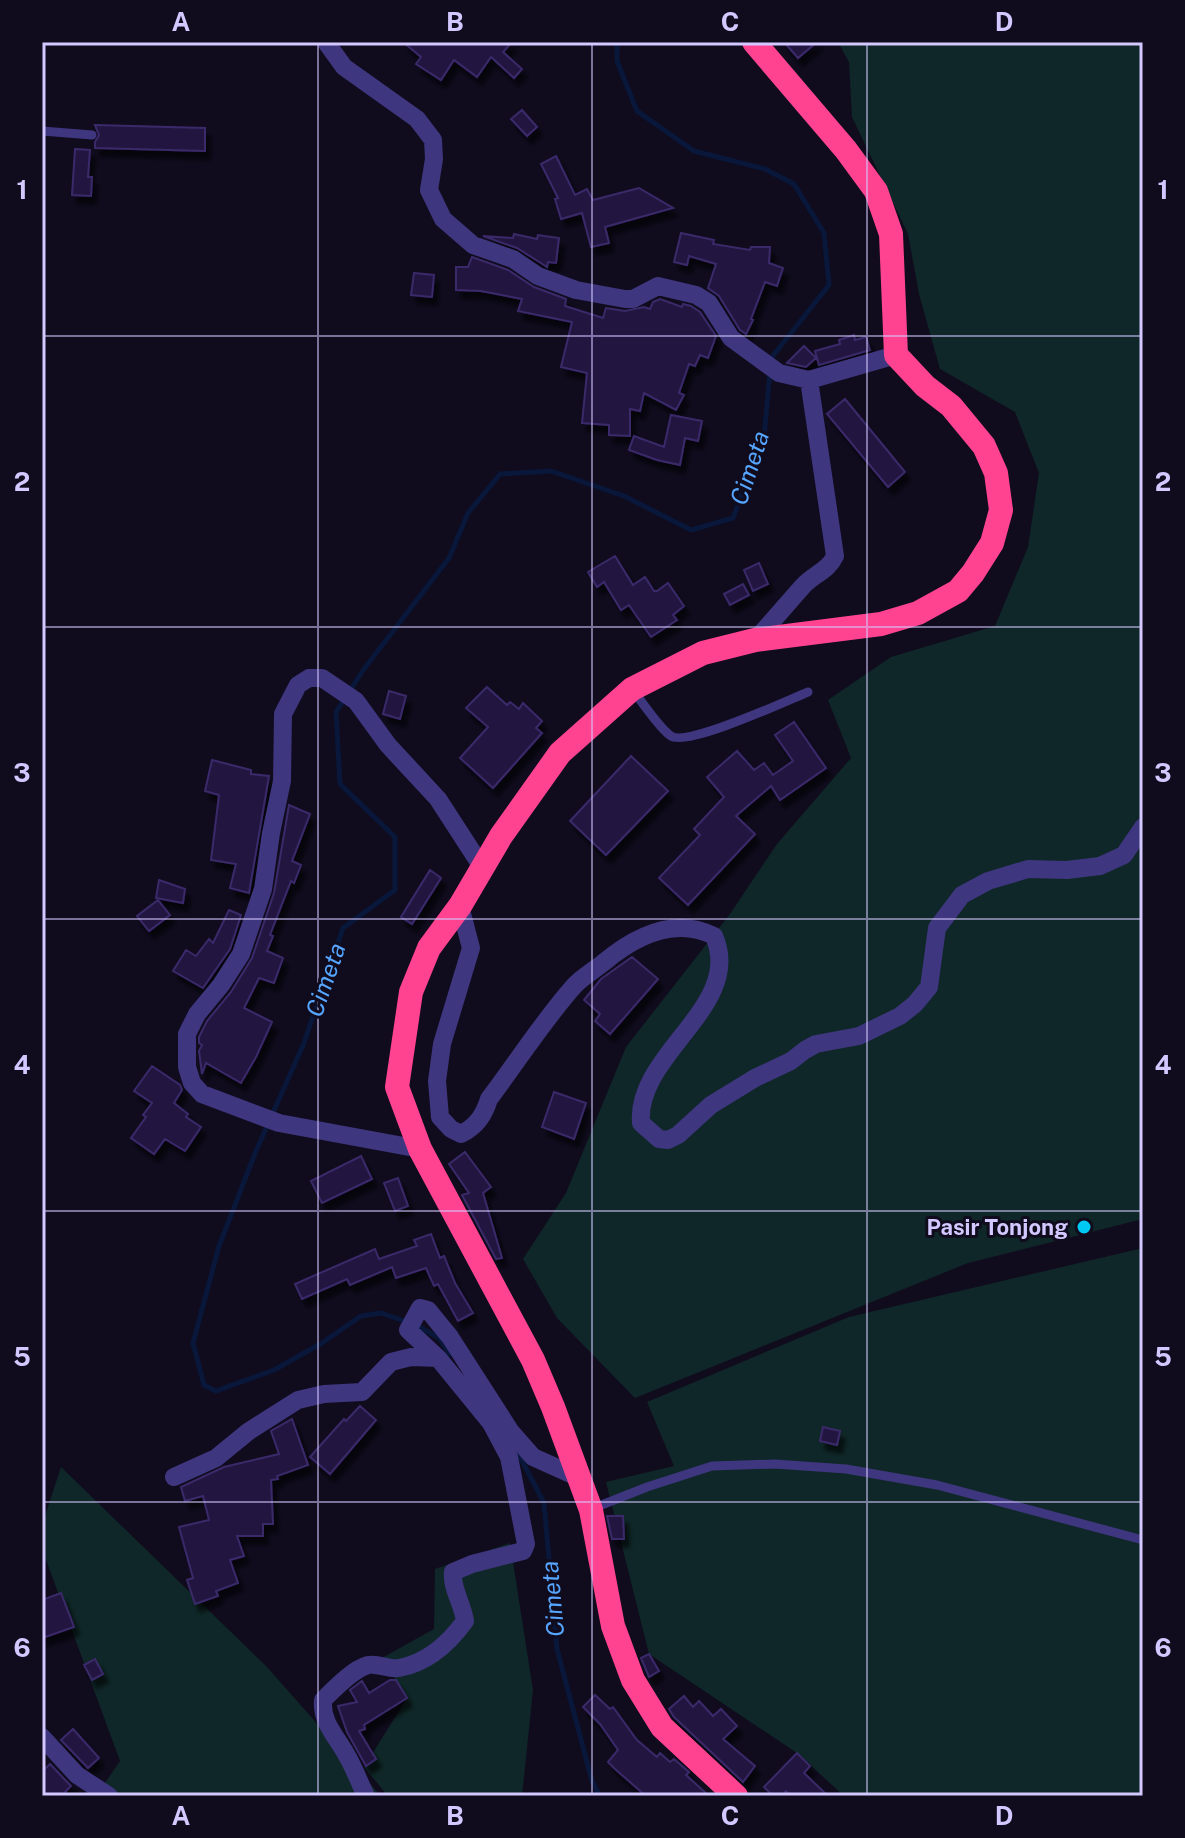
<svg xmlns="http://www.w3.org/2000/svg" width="1185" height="1838" font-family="'Public Sans',sans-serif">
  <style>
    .green { fill: #0f2728 }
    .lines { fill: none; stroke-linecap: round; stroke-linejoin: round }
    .stream { stroke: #08173a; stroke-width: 5 }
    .building { fill: #22183f; stroke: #3b296b; stroke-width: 2; filter: url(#shadow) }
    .lane { stroke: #3e367e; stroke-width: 9 }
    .street { stroke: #3e367e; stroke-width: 18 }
    .highway { stroke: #ff4390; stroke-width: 24 }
    .grid { fill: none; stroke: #d3c8ff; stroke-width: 2; stroke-opacity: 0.55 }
    .poi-dot { fill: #00caf3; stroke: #100c1e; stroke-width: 3 }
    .labels { text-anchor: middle; stroke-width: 6; stroke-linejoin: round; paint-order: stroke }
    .poi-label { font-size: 22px; font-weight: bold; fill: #d3c8ff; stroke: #100c1e; text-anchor: end }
    .water-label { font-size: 24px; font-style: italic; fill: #56a5ff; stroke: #100c1e }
    .neatline { fill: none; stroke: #d3c8ff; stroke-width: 3 }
    .grid-label { font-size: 26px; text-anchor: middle; font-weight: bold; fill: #d3c8ff }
  </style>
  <defs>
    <filter id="shadow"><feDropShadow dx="5" dy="8" stdDeviation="2" flood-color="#0009"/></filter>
  </defs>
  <rect width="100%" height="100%" fill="#100c1e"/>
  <!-- green -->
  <path class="green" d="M838 42H1143V1219L968 1263 635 1398 557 1318 523 1259 566 1193 626 1047 730 914 777 844 851 758 828 700 891 657 995 626 1028 547 1039 473 1015 412 940 369 919 294 908 234 852 117 849 62Z
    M1143 1248V1796H844L797 1753 649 1654 606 1482 674 1466 647 1402 849 1317Z
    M61 1467 267 1667 381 1796H96L120 1761 42 1549V1525Z
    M510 1543 533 1690 522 1796H388L364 1767 407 1698 382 1658 434 1629 435 1569Z"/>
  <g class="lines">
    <!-- stream -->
    <path class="stream" d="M617 42V61L637 111 694 151 765 169 794 184 824 233 829 285 772 357 771 362
      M407 1322 381 1313 361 1316 322 1343 274 1370 216 1391 204 1385 193 1343 219 1246 256 1151 304 1043 343 928 395 890V837L340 784 336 712 364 669 449 558 468 513 500 474 551 471 624 496 691 530 733 518 764 437 770 372
      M416 1325 439 1338 450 1354
      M517 1451 544 1503 557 1649 592 1781 600 1796"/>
  </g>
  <!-- building -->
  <path class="building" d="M403 42H512L503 52 522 69 514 78 491 57 477 77 454 60 441 80 416 64 421 57Z
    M784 42H817L798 58Z
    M522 110 537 127 527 136 511 119Z
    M95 125 205 128V151L95 148V142L99 135Z
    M75 149 90 150 88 177H92L91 196 72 195Z
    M556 156 575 195 587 189 593 200 639 188 673 208 605 227 609 243 591 247 582 213 561 219 555 199 558 198 541 164Z
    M681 233 714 240 713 244 750 250 751 247H770L769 263 783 268 777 286 765 282 751 319 753 320 746 334 740 330 719 296 708 288 716 264 689 256 687 265 674 262Z
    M514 234 537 239 538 235 559 238 556 263 548 262 547 267 544 265 517 248 483 236 513 238Z
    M472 257 508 270 534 287 566 299 565 306 603 318 606 308 625 311 644 307 650 309 653 302 660 299 682 307 683 304 691 306 700 312 716 336 708 358 700 355 695 366 689 364 679 393 684 395 676 410 644 393 640 411 630 409V436L609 435V425L582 423 587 373 561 367 572 322 518 311 522 299 481 291 456 290V267H468Z
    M414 273 434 275 432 297 411 295Z
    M854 335 855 340 866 337 870 350 819 365 815 351 840 344 839 340Z
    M804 346 816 358 806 367 787 363Z
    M845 399 905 472 888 487 827 414Z
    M671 415 702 421 698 441 685 438 680 465 657 460 629 450 634 436 664 447Z
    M615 556 633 585 645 577 654 591H657L668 583 684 606 673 615 677 620 651 637 629 605 621 610 604 582 597 587 588 572Z
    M759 563 768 584 753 591 744 570Z
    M743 584 749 595 730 605 724 594Z
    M487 687 507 705 510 702 519 709 523 703 542 721 536 728 542 733 493 788 460 758 488 727 466 708Z
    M389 691 406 696 400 719 383 714Z
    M794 722 826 768 780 800 771 786 736 816 755 834 688 905 659 878 700 835 694 829 724 797 707 777 737 751 754 770 764 763 773 775 793 761 775 735Z
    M631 756 668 791 606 855 570 821Z
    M212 760 251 770V774L269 776 249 893 230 888 236 864 211 860 219 795 205 791Z
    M289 805 310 814 292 861 301 865 294 883 291 881 270 935 273 936 267 951 283 958 274 983 259 978 244 1008 272 1022 256 1057 241 1083 206 1063 202 1074 199 1051 202 1045 199 1043V1037L207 1021 231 992 252 958 274 893Z
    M430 870 441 878 412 924 401 917Z
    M159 880 185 889 183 903 156 898Z
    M158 900 170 915 149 931 137 916Z
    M229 910 241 915 230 949 203 988 173 971 186 950 196 956 209 939 213 943Z
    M632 957 658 979 610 1034 595 1021 600 1014 584 1000 601 979Z
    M152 1066 180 1085 182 1090 174 1103 188 1114 186 1117 201 1127 185 1151 165 1139 154 1154 131 1138 146 1117 143 1115 152 1103 134 1091Z
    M554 1092 586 1103 574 1139 542 1127Z
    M465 1152 491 1187 483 1193 502 1258 496 1259 462 1195 469 1193 449 1164Z
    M361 1156 372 1179 322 1203 311 1181Z
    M398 1178 408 1206 395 1211 384 1183Z
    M431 1234 440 1258 444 1256 455 1283 473 1313 458 1321 438 1284 434 1286 426 1268 396 1278 392 1267 350 1285 347 1279 302 1299 295 1284 375 1249 379 1259 417 1246 414 1240Z
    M360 1406 376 1420 330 1474 310 1457 344 1419 346 1421Z
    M292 1419 308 1465 277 1476 278 1479 271 1480 273 1524H263V1536H237L244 1556 230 1560 238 1583 216 1591 218 1596 195 1604 187 1580 193 1578 179 1527 209 1520 203 1496 185 1501 181 1487 224 1467 279 1454 271 1431Z
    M823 1427 840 1431 837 1445 820 1441Z
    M607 1516H623L624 1539H612Z
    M61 1593 74 1627 42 1638V1600Z
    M649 1654 659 1671 649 1677 641 1658Z
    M95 1659 103 1674 92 1680 84 1665Z
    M390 1680H396L407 1698 364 1725 365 1729 359 1731 376 1759 366 1766 347 1732 338 1706 357 1702 350 1690 362 1681 369 1693Z
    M595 1695 610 1709 613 1707 637 1740 657 1757 660 1753 670 1762 674 1759 689 1772 686 1775 709 1796H646L615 1769 608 1762 618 1750 600 1724 583 1707Z
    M684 1696 693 1707 699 1701 713 1716 721 1709 737 1726 723 1739 755 1766 743 1782 674 1717 669 1709Z
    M73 1729 99 1758 88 1768 61 1740Z
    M797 1753 810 1766 804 1773 828 1796H792L786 1791 781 1796H773L764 1787Z
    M50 1764 71 1786 61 1796H42V1772Z"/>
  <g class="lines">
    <!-- lane -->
    <path class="lane" d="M42 131 92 135
      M634 692C644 704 659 728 671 736 687 747 786 701 808 692
      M594 1508 647 1487 712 1466 775 1464 846 1469 937 1485 1143 1540"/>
    <!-- street -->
    <path class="street" d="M326 42 344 67 417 119 433 140 434 159 429 190 443 219 473 245 513 259 538 276 576 290 625 299H633L658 286 696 295 709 303 731 338 779 373 809 380 896 355
      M755 640C771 623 787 604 803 586 814 574 828 571 835 556L809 380
      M460 906 471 948 442 1044 437 1081 440 1117 451 1129 461 1134C477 1126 484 1115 489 1099 517 1062 543 1021 574 986 582 977 593 971 603 963 634 937 674 916 714 936 745 1006 635 1054 641 1123L659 1139 668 1140 678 1135 711 1105 755 1078 791 1061 805 1050 816 1044 859 1036 900 1016 915 1004 929 987 937 928 962 895 988 881 1028 869 1067 870 1100 866 1124 855 1143 827
      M420 1149 279 1123 202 1094 192 1083 187 1067V1034L197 1014 221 985 241 954 263 889 271 833 282 781 283 714 298 685 309 678H322L356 701 388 745 438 799 482 867
      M174 1477 216 1458 249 1431 298 1400 324 1394 362 1392 391 1362 411 1357 438 1358 408 1330 420 1308 428 1310 450 1337 511 1432 533 1457 582 1479
      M42 1737 77 1775 109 1796
      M366 1796C359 1782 354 1767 346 1754 336 1736 321 1722 323 1700 334 1689 353 1669 368 1665 379 1663 389 1670 399 1668 427 1663 449 1643 465 1621 463 1605 451 1587 453 1572L472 1564 523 1551 526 1544 509 1457 491 1423 438 1358"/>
    <!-- highway -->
    <path class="highway" d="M736 1796 662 1727 633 1680 613 1626 591 1510 553 1407 533 1360 420 1149 397 1087 411 992 429 948 460 906 501 836 560 753 632 689 703 653 755 640 881 624 918 613 958 591 973 573 992 543 1001 510 996 473 984 446 951 406 925 386 896 355 891 234 876 191 846 150 754 42"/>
  </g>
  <!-- grid -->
  <path class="grid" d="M318 42V1796M592 42V1796M867 42V1796M42 336H1143M42 627H1143M42 919H1143M42 1211H1143M42 1502H1143"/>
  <!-- markers -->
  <circle class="poi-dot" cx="1084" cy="1227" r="8"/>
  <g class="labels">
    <!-- poi labels -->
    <g class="poi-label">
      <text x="1068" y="1235">Pasir Tonjong</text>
    </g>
    <!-- water labels -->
    <g class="water-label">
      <text transform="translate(750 468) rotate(-72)" y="8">Cimeta</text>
      <text transform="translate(326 980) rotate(-71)" y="8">Cimeta</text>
      <text transform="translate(553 1599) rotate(-95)" y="8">Cimeta</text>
    </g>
  </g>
  <!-- border -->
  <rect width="1185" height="1838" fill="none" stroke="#100c1e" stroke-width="88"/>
  <rect x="44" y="44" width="1097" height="1750" class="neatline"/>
  <g class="grid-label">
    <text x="181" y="31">A</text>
    <text x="455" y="31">B</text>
    <text x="730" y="31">C</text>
    <text x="1004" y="31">D</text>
    <text x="22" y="199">1</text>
    <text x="1163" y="199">1</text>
    <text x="22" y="491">2</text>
    <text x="1163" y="491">2</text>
    <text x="22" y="782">3</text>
    <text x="1163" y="782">3</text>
    <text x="22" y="1074">4</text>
    <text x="1163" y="1074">4</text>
    <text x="22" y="1366">5</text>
    <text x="1163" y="1366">5</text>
    <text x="22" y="1657">6</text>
    <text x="1163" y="1657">6</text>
    <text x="181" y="1825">A</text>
    <text x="455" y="1825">B</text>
    <text x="730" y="1825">C</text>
    <text x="1004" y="1825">D</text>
  </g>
</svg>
